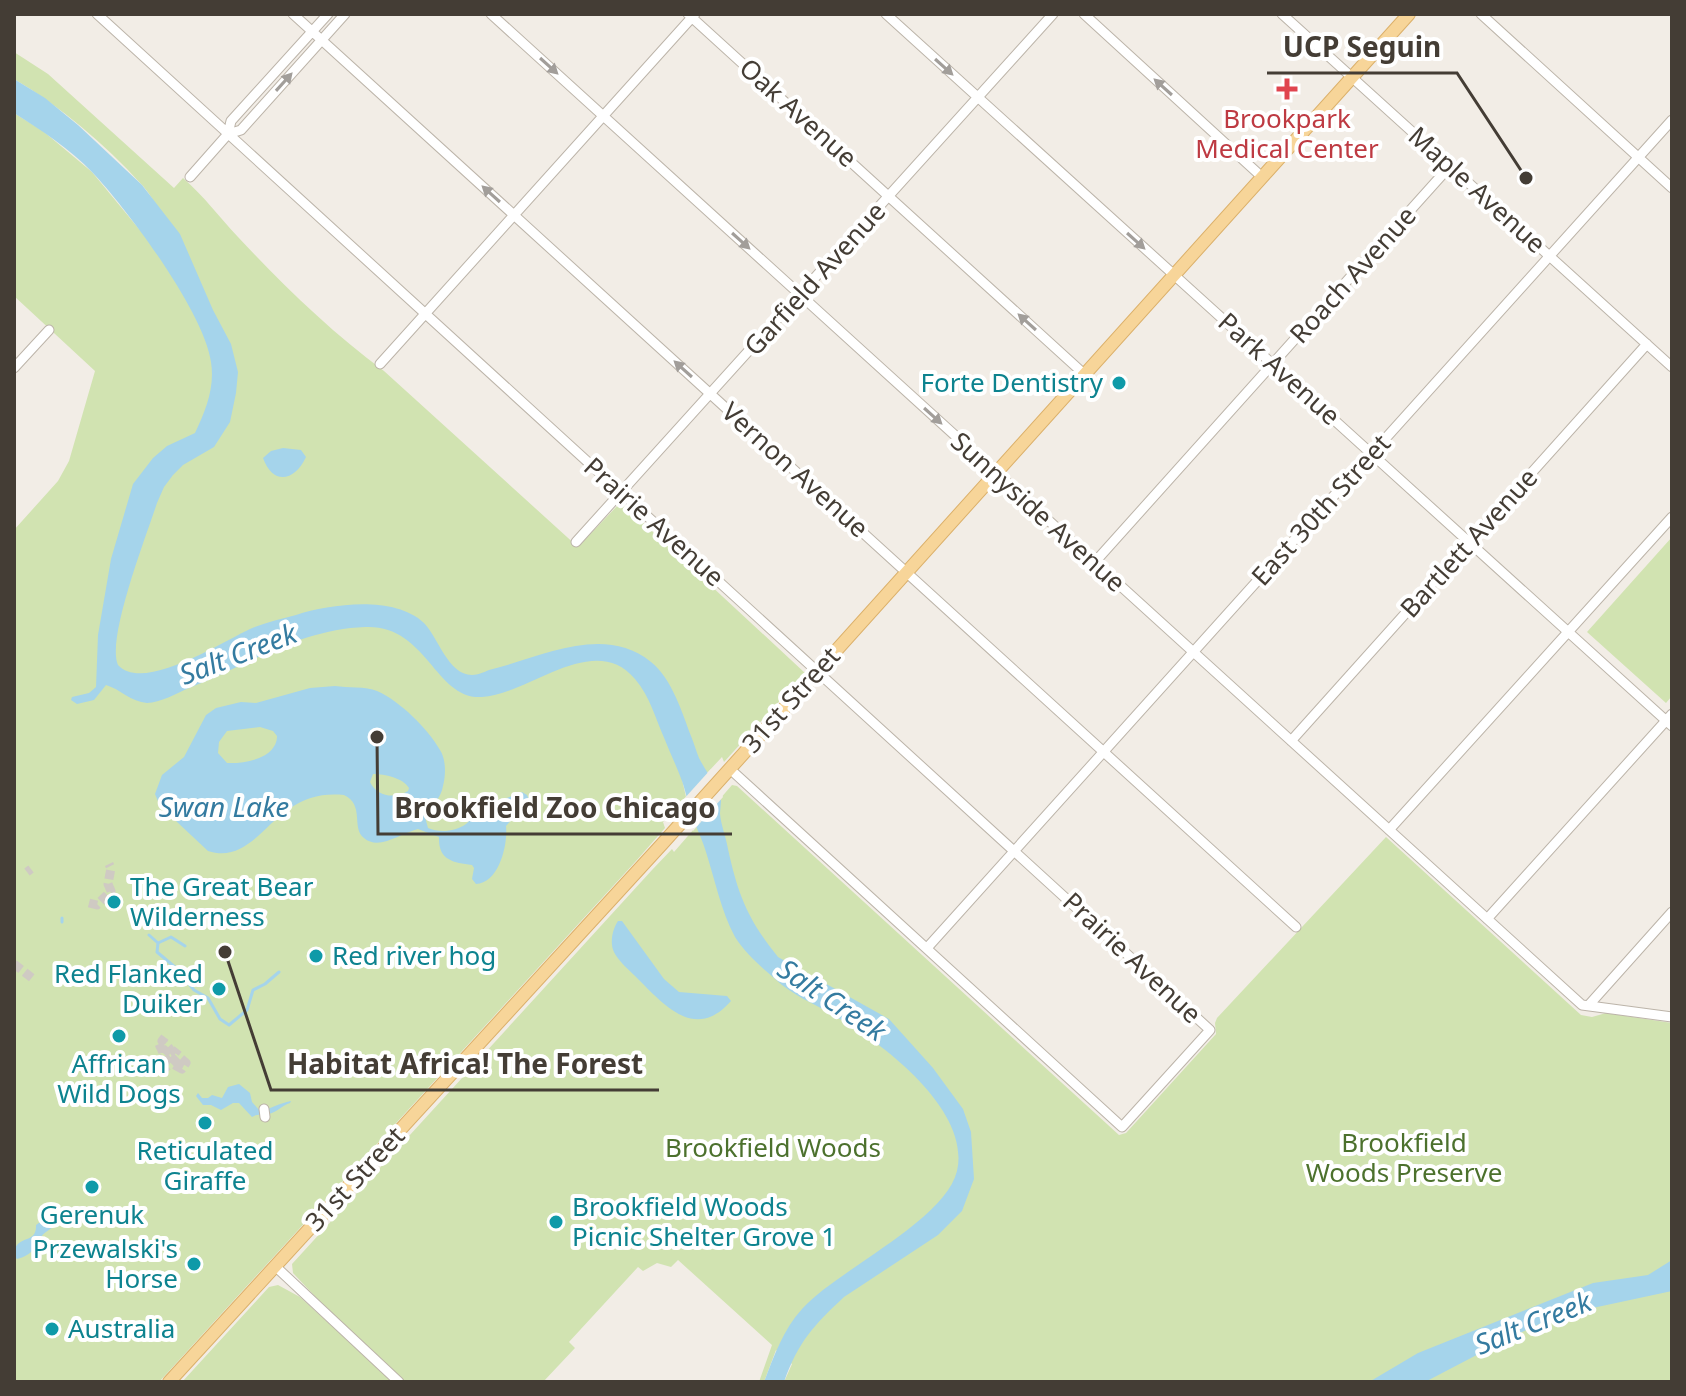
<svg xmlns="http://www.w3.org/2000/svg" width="1686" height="1396" font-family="'Noto Sans',sans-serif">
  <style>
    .green { fill: #d1e3b1 }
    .water { fill: #a5d4eb; fill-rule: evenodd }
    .pier { fill: #f2ede6 }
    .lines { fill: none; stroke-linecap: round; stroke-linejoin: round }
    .stream { stroke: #a5d4eb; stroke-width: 3 }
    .minor-tunnel { stroke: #cfcac3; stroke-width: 9; stroke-dasharray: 9 4.5; stroke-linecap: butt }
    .minor-casing { stroke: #bcb4a9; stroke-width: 11 }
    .major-casing { stroke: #dbb06a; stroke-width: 14 }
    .minor { stroke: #fff; stroke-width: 9 }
    .major { stroke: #f7d599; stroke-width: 12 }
    .oneway { fill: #a29e9a }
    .health-dot { fill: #e0444e; stroke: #fff; stroke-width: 3 }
    .culture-dot { fill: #0f9aa8; stroke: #fff; stroke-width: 3 }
    .labels { text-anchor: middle; stroke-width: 8; stroke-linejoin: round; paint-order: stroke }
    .street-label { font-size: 26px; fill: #443d35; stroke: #fff }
    .health-label { font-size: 26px; fill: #be3a42; stroke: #fff }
    .culture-label { font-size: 26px; fill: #0d838f; stroke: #fff; text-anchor: start }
    .park-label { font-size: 26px; fill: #4c712d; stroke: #fff }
    .water-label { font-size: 28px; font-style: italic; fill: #347ba0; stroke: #fff }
    .leader { fill: none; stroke: #443d35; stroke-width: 3 }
    .callout-dot { fill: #443d35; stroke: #fff; stroke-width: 3 }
    .callout-label { font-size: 28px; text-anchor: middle; font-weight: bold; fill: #443d35; stroke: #fff; stroke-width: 8; stroke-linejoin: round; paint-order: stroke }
  </style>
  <rect width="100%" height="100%" fill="#f2ede6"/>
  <!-- green -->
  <path class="green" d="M14 52 48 74 174 188 183 178C204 196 220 218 238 237 283 285 331 332 384 371L578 547 618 505 626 507 805 673 724 762 722 757 708 772 682 779 686 797 663 822 665 828 636 861 159 1382H14V530L58 481 69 461 95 371 14 296V113L43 131 92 172 139 229 160 210C153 201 149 192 141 184 104 143 61 107 14 79Z
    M1672 537V696L1666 703 1587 632Z
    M732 785 737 786 1119 1135 1126 1133 1216 1034 1215 1023 1217 1018 1386 837 1581 1015 1592 1017 1606 1013 1672 1023V1382H784L792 1364 776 1350 764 1382H759L772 1345 678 1260 671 1267 657 1263 643 1271 638 1267 569 1342 575 1348 543 1382H405L338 1321 293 1273 292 1264 652 870 672 849 674 852Z
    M278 1285 300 1297 393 1382H182L269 1287Z"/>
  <!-- water -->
  <path class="water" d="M14 79 45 98 78 125 142 185 180 234 213 310 231 344 238 372 236 393 230 422 214 447 183 465 173 475 164 487 157 503C147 534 106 639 118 665 143 693 222 642 250 629 264 623 281 619 296 615 331 604 394 595 424 623 438 637 448 675 472 675 478 675 484 672 489 670 540 658 603 623 651 662 672 679 682 712 691 736 694 743 696 751 699 758 706 772 718 786 721 801 721 802 720 813 720 814 721 825 726 837 728 849 738 895 748 920 778 957L889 1019 933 1068 963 1109 971 1132 974 1179 962 1211 938 1235 844 1297C814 1325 798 1342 784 1382H764C774 1356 783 1330 802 1309 837 1270 945 1221 957 1171 971 1111 885 1045 840 1019 821 1007 800 999 782 985 765 970 747 956 735 937 721 911 715 880 706 852 703 842 699 833 695 824 689 810 687 795 682 781 677 767 670 753 665 740 656 720 650 696 635 679 594 630 528 695 482 697 435 700 427 624 365 627 301 629 248 665 189 688 177 693 160 703 147 703 131 702 120 689 106 685L94 700 77 704 71 700 72 697 89 693 96 687 98 635 111 559 133 484 153 458 167 446 195 433C206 410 215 387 211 362 204 312 128 210 92 172 70 149 41 130 14 113Z
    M283 448 301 450 306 457C295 481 273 486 263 458L271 451Z
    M335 686C347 688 366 686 377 691 400 701 428 729 440 750 446 759 446 775 443 786 441 799 431 806 425 817L428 828C439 833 455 832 466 824 469 822 471 817 474 815 488 804 507 798 522 792L527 795 529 800 506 826C508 845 499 883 476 884L472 879 474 868 472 865C453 863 438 860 439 837L418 829C401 833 379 851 364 838 351 828 365 805 344 795 323 793 306 797 289 809 263 826 244 863 208 851L160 806 155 794 162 775 184 757 206 715 216 708 241 702 256 703 310 688ZM260 727 273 731 277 736C277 758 245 764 227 763L218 753 219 742 227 731ZM373 774C385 774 403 778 409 788L408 791C395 799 377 797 370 782Z
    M618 921H622L664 979 679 992 727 996 731 1001C696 1041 666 1007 638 979 630 970 613 958 612 945 611 936 614 927 618 921Z
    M239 1084 250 1093 252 1102 260 1111C271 1109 279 1103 291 1101L290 1103C283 1105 277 1112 269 1114 262 1116 258 1113 252 1117L239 1103H233L221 1110 211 1105H203L196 1096 198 1093 202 1098H208L212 1095 222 1098 228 1087Z
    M50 1215 56 1221V1224C52 1229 44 1232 41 1237 34 1249 32 1255 17 1259L14 1256C14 1233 37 1246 36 1225Z
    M1672 1260V1291L1560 1315 1513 1336 1425 1382H1369L1418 1353 1593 1283 1648 1275Z"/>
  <!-- pier -->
  <path class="pier" d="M711 769 723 797 693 831 683 800Z"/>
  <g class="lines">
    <!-- stream -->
    <path class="stream" d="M62 918V922
      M149 935 158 943 157 952 176 968 194 990 208 998 220 1019 229 1025 247 1010 253 990 265 984 279 972
      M158 943 171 937 185 946"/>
    <!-- minor-tunnel -->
    <path class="minor-tunnel" d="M27 872 31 869
      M89 903 97 905 111 891 108 884 111 868 109 864
      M14 964 32 978
      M159 1044 167 1061 182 1069 186 1063 178 1056
      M164 1054 169 1048 162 1041 165 1037
      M164 1057 154 1068 158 1075 178 1056 175 1053 178 1049"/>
    <!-- minor casing -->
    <g class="minor-casing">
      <path id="minor" d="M97 14 1210 1030 1122 1127 730 769
        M293 14 1296 927
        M491 14 1582 1005 1672 1017
        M688 14 1084 374
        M886 14 1672 726
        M1084 14 1262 177
        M1282 14 1672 367
        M1481 14 1672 188
        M228 134 231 121 328 14
        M190 177 228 134 241 130 345 14
        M380 364 695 14
        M14 368 49 330
        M576 542 1053 14
        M1094 563 1450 166
        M1291 741 1647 344
        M1389 830 1672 517
        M1487 919 1672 714
        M927 948 1672 120
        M1588 1006 1672 912
        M264 1109 265 1117
        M275 1266 399 1382"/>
    </g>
    <!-- major casing -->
    <g class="major-casing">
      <path id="major" d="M169 1382 663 843 1409 14"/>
    </g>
    <!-- minor -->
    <use href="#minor" class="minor"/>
    <!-- major -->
    <use href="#major" class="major"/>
  </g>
  <!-- one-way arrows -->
  <defs><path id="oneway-solid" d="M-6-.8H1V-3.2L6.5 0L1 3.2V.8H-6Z" transform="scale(2)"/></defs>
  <g class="oneway">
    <use href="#oneway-solid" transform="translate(549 66) rotate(42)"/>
    <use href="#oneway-solid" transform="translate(944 67) rotate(42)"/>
    <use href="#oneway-solid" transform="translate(284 82) rotate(-48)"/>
    <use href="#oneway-solid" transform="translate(1163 87) rotate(-138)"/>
    <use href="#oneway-solid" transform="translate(491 194) rotate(-138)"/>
    <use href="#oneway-solid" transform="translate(741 241) rotate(42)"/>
    <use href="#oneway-solid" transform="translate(1136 241) rotate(42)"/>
    <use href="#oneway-solid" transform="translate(1027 322) rotate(-138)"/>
    <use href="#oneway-solid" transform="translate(683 369) rotate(-138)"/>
    <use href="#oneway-solid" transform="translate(933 416) rotate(42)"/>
  </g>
  <!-- markers -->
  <path class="health-dot" d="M1283 77h8v8h8v8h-8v8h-8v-8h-8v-8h8z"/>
  <g class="culture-dot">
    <circle cx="1119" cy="383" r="8"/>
    <circle cx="114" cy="902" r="8"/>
    <circle cx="316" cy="956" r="8"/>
    <circle cx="219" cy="989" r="8"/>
    <circle cx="119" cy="1036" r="8"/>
    <circle cx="205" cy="1123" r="8"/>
    <circle cx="92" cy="1187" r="8"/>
    <circle cx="556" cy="1222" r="8"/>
    <circle cx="194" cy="1264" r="8"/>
    <circle cx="52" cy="1329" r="8"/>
  </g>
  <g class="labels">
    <!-- street labels -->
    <g class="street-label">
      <text transform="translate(798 113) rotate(42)" y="9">Oak Avenue</text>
      <text transform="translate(1477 190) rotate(42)" y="9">Maple Avenue</text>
      <text transform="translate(1353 275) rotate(-48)" y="9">Roach Avenue</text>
      <text transform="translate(815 279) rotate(-48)" y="9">Garfield Avenue</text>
      <text transform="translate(1279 369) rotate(42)" y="9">Park Avenue</text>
      <text transform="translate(795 470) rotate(42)" y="9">Vernon Avenue</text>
      <text transform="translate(1321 510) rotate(-48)" y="9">East 30th Street</text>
      <text transform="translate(1038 512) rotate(42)" y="9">Sunnyside Avenue</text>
      <text transform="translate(654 522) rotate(42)" y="9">Prairie Avenue</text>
      <text transform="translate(1469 543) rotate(-48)" y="9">Bartlett Avenue</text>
      <text transform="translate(791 700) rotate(-48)" y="9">31st Street</text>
      <text transform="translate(1132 958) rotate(43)" y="9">Prairie Avenue</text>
      <text transform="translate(355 1179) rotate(-47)" y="9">31st Street</text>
    </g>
    <!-- health labels -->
    <g class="health-label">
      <text x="1287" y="128">Brookpark<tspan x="1287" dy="30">Medical Center</tspan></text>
    </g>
    <!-- culture labels -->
    <g class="culture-label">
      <text x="1103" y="392" text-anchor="end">Forte Dentistry</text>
      <text x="130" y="896">The Great Bear<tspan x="130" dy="30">Wilderness</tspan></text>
      <text x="332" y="965">Red river hog</text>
      <text x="203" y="983" text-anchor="end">Red Flanked<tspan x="203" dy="30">Duiker</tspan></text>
      <text x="119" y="1073" text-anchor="middle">Affrican<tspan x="119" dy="30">Wild Dogs</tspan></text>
      <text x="205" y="1160" text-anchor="middle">Reticulated<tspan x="205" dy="30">Giraffe</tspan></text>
      <text x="572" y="1216">Brookfield Woods<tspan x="572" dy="30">Picnic Shelter Grove 1</tspan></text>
      <text x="92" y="1224" text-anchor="middle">Gerenuk</text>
      <text x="178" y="1258" text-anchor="end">Przewalski's<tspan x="178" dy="30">Horse</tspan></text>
      <text x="68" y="1338">Australia</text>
    </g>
    <!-- park labels -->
    <g class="park-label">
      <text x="1404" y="1152">Brookfield<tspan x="1404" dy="30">Woods Preserve</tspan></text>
      <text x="773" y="1157">Brookfield Woods</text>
    </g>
    <!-- water labels -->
    <g class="water-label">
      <text transform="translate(238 654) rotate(-21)" y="10">Salt Creek</text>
      <text x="224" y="817">Swan Lake</text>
      <text transform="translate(832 1000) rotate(34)" y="10">Salt Creek</text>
      <text transform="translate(1533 1323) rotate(-22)" y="10">Salt Creek</text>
    </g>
  </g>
  <!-- callouts -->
  <path class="leader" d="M1526 178L1457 73H1267M377 737L378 834H732M225 952L271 1090H659"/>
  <g class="callout-dot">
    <circle cx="1526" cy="178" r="8"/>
    <circle cx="377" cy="737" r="8"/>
    <circle cx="225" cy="952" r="8"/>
  </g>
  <g class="callout-label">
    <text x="1362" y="57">UCP Seguin</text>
    <text x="555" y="818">Brookfield Zoo Chicago</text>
    <text x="465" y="1074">Habitat Africa! The Forest</text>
  </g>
  <!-- border -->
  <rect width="1686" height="1396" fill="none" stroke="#443d35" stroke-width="32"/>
</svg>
